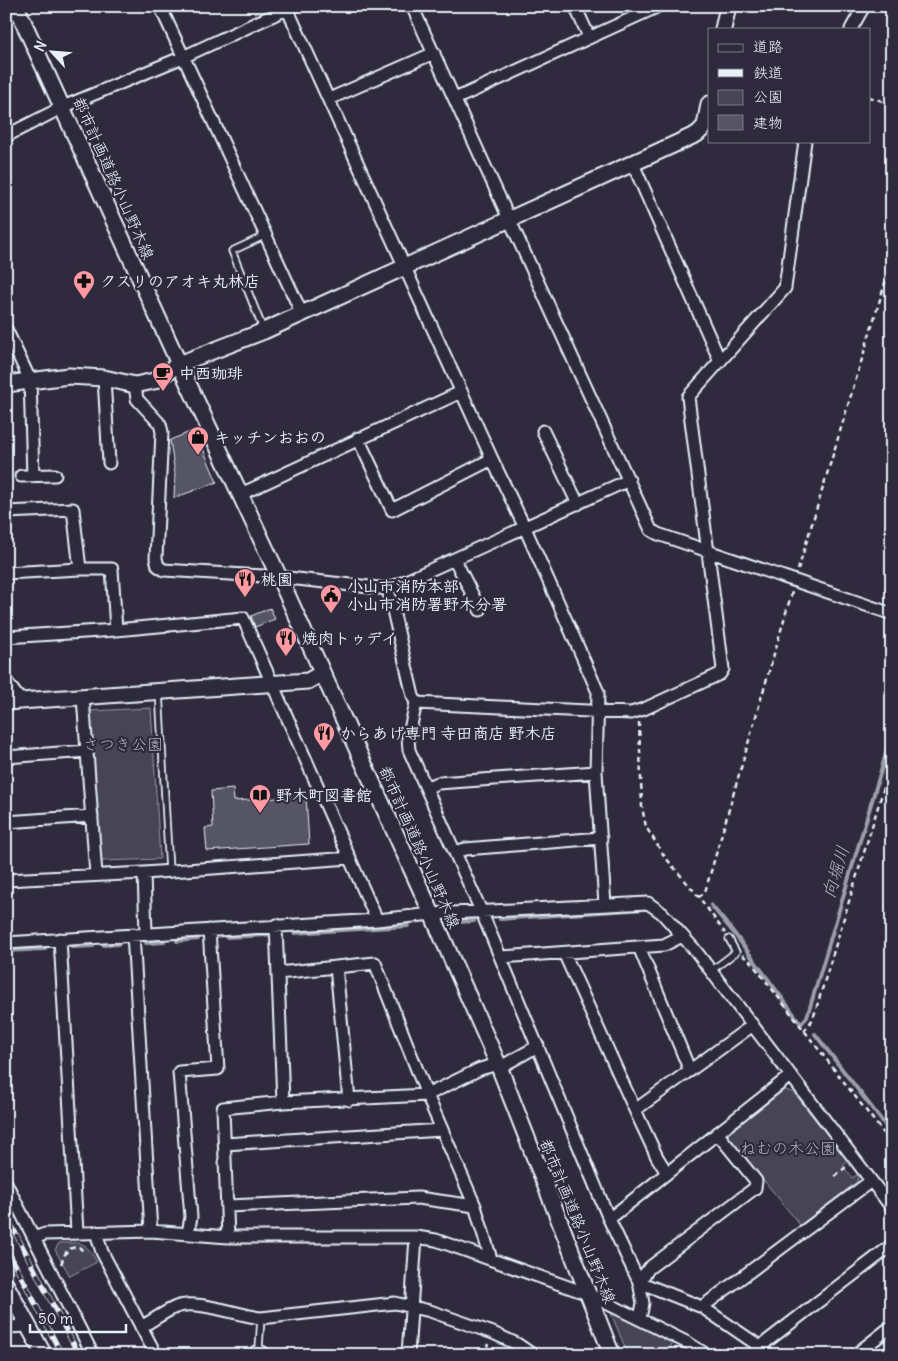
<svg xmlns="http://www.w3.org/2000/svg" width="898" height="1361" font-family="Delius,'Klee One',sans-serif">
  <style>
    .green { fill: #464455; stroke: #979aa6 }
    .lines { fill: none; stroke-linecap: round; stroke-linejoin: round }
    .stream { stroke: #9c9fab; stroke-width: 4 }
    .building { fill: #575565; stroke: #e8f1f8 }
    .lane-casing { stroke: #e8f1f8; stroke-width: 9 }
    .street-casing { stroke: #e8f1f8; stroke-width: 15 }
    .secondary-casing { stroke: #e8f1f8; stroke-width: 19 }
    .path { stroke: #e8f1f8; stroke-width: 2.5; stroke-dasharray: 5 4; stroke-linecap: butt }
    .lane { stroke: #2f2a3d; stroke-width: 5.5 }
    .street { stroke: #2f2a3d; stroke-width: 11 }
    .secondary { stroke: #2f2a3d; stroke-width: 15 }
    .rail-casing { stroke: #e8f1f8; stroke-width: 5.5 }
    .rail { stroke: #2f2a3d; stroke-width: 4; stroke-dasharray: 11; stroke-linecap: butt }
    .labels { text-anchor: middle; stroke-width: 4.5; stroke-linejoin: round; paint-order: stroke }
    .street-label { font-size: 16px; fill: #e8f1f8; stroke: #2f2a3d }
    .poi-label { font-size: 16px; font-weight: bold; fill: #e8f1f8; stroke: #2f2a3d; text-anchor: start }
    .park-label { font-size: 16px; fill: #afb4bf; stroke: #2f2a3d }
    .water-label { font-size: 18px; font-style: italic; fill: #afb4be; stroke: #2f2a3d }
  </style>
  <rect width="100%" height="100%" fill="#2f2a3d"/>
  <filter id="ink" filterUnits="userSpaceOnUse"><feTurbulence type="fractalNoise" baseFrequency=".02" numOctaves="2"/><feDisplacementMap in="SourceGraphic" scale="10" xChannelSelector="R" yChannelSelector="G"/><feConvolveMatrix kernelMatrix="1 2 1 2 8 2 1 2 1" color-interpolation-filters="sRGB"/></filter>
  <g filter="url(#ink)">
    <!-- green -->
    <path class="green" d="M151 708 160 859 101 861 90 711Z
      M783 1089 794 1093 848 1161 843 1166 852 1178 857 1175 858 1177 857 1182 800 1225 728 1136 730 1128Z
      M59 1243C85 1243 83 1240 97 1262L70 1276 55 1250Z
      M614 1311 674 1340 667 1355H628L611 1313Z"/>
    <g class="lines">
      <!-- stream -->
      <path class="stream" d="M711 905 734 933 801 1024 807 1017 892 734
        M500 919 645 909
        M459 922 474 921
        M294 933 408 926
        M226 937 267 935
        M177 941 198 939
        M146 943 164 942
        M104 945 119 944
        M72 947 93 946
        M6 951 45 949
        M815 1034 892 1134"/>
    </g>
    <!-- building -->
    <path class="building" d="M195 430 217 482 174 498 175 474 170 440Z
      M270 608 275 619 255 627 251 616Z
      M233 789 234 801 306 796 309 844 207 851 205 828 213 827 211 791Z"/>
    <g class="lines">
      <!-- lane casing -->
      <g class="lane-casing">
        <path id="lane" d="M263 329 232 251 264 236
          M159 691 169 871
          M711 971 736 952 729 939
          M882 1196 892 1188
          M259 1348 261 1318
          M248 1355C254 1347 263 1346 269 1355"/>
      </g>
      <!-- street casing -->
      <g class="street-casing">
        <path id="street" d="M160 6 302 314
          M286 6 492 459 525 528 598 692 596 772 605 905
          M412 6 651 530 658 534 892 614
          M575 6 589 37
          M851 29 864 6
          M329 99 434 53
          M455 99 659 6
          M6 136 63 107 183 57 293 6
          M633 164 720 361
          M6 329 30 380 33 476
          M104 378 109 463
          M135 385 137 399 160 424 162 432 156 558 158 566 164 570 279 577 388 589 629 480
          M543 431 578 504
          M358 438 392 510 492 459
          M21 476 55 475
          M241 494 461 392
          M6 512 73 509 80 569
          M455 560 480 610
          M6 573 80 569H112L116 630
          M388 589 413 696 416 703 408 738 409 750 482 913 609 1219 639 1282 643 1303 640 1319
          M6 637 116 630 243 618 377 920
          M6 681 20 700
          M83 697 96 875
          M416 703 631 713 644 709 720 674 723 669 688 397 785 288 805 141
          M6 757 87 751
          M427 787 438 783 596 772
          M6 822 92 816
          M455 852 465 849 601 838
          M144 873 146 933
          M6 880 144 873 350 858
          M276 925 283 1102
          M133 934 151 1231
          M60 939 77 1232
          M6 943 377 920 432 914 648 903 662 913 695 950 892 1208
          M639 947 690 1071
          M564 953 635 1110 657 1157 667 1173
          M501 957 664 945 682 936
          M336 967 349 1100
          M635 1110 753 1025
          M717 1133 756 1181 755 1188 649 1268 639 1282 702 1307 762 1348 768 1355
          M225 1144 442 1130
          M6 1183 93 1355
          M228 1206 418 1198 475 1206 427 1095 375 963 278 973
          M475 1206 491 1259
          M609 1219 790 1076
          M96 1232 102 1252 156 1355
          M188 1233 191 1217 179 1072 218 1069 209 930
          M228 1237 223 1108 283 1102 427 1095 480 1069 498 1064 504 1065 538 1046
          M34 1238 45 1234 151 1231 228 1237H416L436 1240 588 1294 688 1343 707 1355
          M702 1307 871 1181
          M6 1327 29 1326
          M141 1327C152 1321 164 1312 176 1307 197 1299 237 1315 261 1318L395 1303 430 1311 493 1333 517 1344 533 1355
          M762 1348 766 1342 892 1245
          M408 1355 416 1237
          M855 1355 892 1326"/>
      </g>
      <!-- secondary casing -->
      <g class="secondary-casing">
        <path id="secondary" d="M16 6 179 364 279 577 432 914 498 1064 612 1355
          M723 29 728 6
          M6 384 69 376 104 378 135 385 154 381 179 364 264 331 697 134 705 126 709 104
          M6 702 308 681 322 673
          M6 1285 44 1355"/>
      </g>
      <!-- path -->
      <path class="path" d="M869 97 892 104
        M798 570 892 260
        M639 722 642 807 646 827 665 857 699 897 725 933
        M699 897 705 892 792 592
        M742 955 751 962 892 1144
        M804 1031 813 1019 892 761
        M835 1176 846 1167
        M61 1264C65 1254 66 1247 79 1247L84 1252
        M484 1355 488 1344"/>
      <!-- lane -->
      <use href="#lane" class="lane"/>
      <!-- street -->
      <use href="#street" class="street"/>
      <!-- secondary -->
      <use href="#secondary" class="secondary"/>
      <!-- rail casing -->
      <g class="rail-casing">
        <path id="rail" d="M6 1215 79 1355
          M6 1247 62 1355"/>
      </g>
      <!-- rail -->
      <use href="#rail" class="rail"/>
    </g>
  </g>
  <!-- icons -->
  <defs>
    <g id="pharmacy-pin" transform="scale(1.125)"><path d="M0 17L-7.5 6A9.5 9.5 0 1 1 7.5 6Z" fill="#ff9aa2" stroke="#2f2a3d"/><path d="M-2-6h4v4h4v4h-4v4h-4v-4h-4v-4h4Z" fill="#111"/></g>
    <g id="cafe-pin" transform="scale(1.125)"><path d="M0 17L-7.5 6A9.5 9.5 0 1 1 7.5 6Z" fill="#ff9aa2" stroke="#2f2a3d"/><path d="M-5.5-4.5H6V0H3Q3 3.5 0 3.5H-2.5Q-5.5 3.5-5.5 0ZM3-3.2v2h1.7v-2ZM-6 4.5H4V6H-6Z" fill="#111"/></g>
    <g id="shop-pin" transform="scale(1.125)"><path d="M0 17L-7.5 6A9.5 9.5 0 1 1 7.5 6Z" fill="#ff9aa2" stroke="#2f2a3d"/><path d="M-5-2.5h2.3a2.7 3.5 0 0 1 5.4 0H5L5.5 6h-11ZM-1.5-2.5h3a1.5 2.3 0 0 0-3 0Z" fill="#111"/></g>
    <g id="restaurant-pin" transform="scale(1.125)"><path d="M0 17L-7.5 6A9.5 9.5 0 1 1 7.5 6Z" fill="#ff9aa2" stroke="#2f2a3d"/><path d="M-5-6h1v4h1v-4h1v4h1v-4h1v5L-1.5 .5V6h-2V.5L-5-1ZM5-6V6H3V1.5H1.5Q1.5-4 5-6Z" fill="#111"/></g>
    <g id="civic-pin" transform="scale(1.125)"><path d="M0 17L-7.5 6A9.5 9.5 0 1 1 7.5 6Z" fill="#ff9aa2" stroke="#2f2a3d"/><path d="M-.6-6.5H3V-4.5H.6V-3L4-1V1h2V6H-6V1h2V-1L-.6-3ZM-1.2 2.5V6h2.4V2.5Z" fill="#111"/></g>
    <g id="library-pin" transform="scale(1.125)"><path d="M0 17L-7.5 6A9.5 9.5 0 1 1 7.5 6Z" fill="#ff9aa2" stroke="#2f2a3d"/><path d="M-6-4Q-3-5.5-.7-3.5V5Q-3 3-6 4ZM6-4Q3-5.5 .7-3.5V5Q3 3 6 4Z" fill="#111"/></g>
  </defs>
  <g fill-rule="evenodd">
    <use href="#pharmacy-pin" x="84" y="281"/>
    <use href="#cafe-pin" x="163" y="373"/>
    <use href="#shop-pin" x="198" y="437"/>
    <use href="#restaurant-pin" x="245" y="579"/>
    <use href="#civic-pin" x="331" y="595"/>
    <use href="#restaurant-pin" x="286" y="638"/>
    <use href="#restaurant-pin" x="324" y="733"/>
    <use href="#library-pin" x="260" y="795"/>
  </g>
  <g class="labels">
    <!-- street labels -->
    <g class="street-label">
      <text transform="translate(114 178) rotate(66)" y="6">都市計画道路小山野木線</text>
      <text transform="translate(420 847) rotate(66)" y="6">都市計画道路小山野木線</text>
      <text transform="translate(578 1221) rotate(68)" y="6">都市計画道路小山野木線</text>
    </g>
    <!-- poi labels -->
    <g class="poi-label">
      <text x="100" y="287">クスリのアオキ丸林店</text>
      <text x="179" y="379">中西珈琲</text>
      <text x="214" y="443">キッチンおおの</text>
      <text x="261" y="585">桃園</text>
      <text x="347" y="592">小山市消防本部<tspan x="347" dy="18">小山市消防署野木分署</tspan></text>
      <text x="302" y="644">焼肉トゥデイ</text>
      <text x="340" y="739">からあげ専門 寺田商店 野木店</text>
      <text x="276" y="801">野木町図書館</text>
    </g>
    <!-- park labels -->
    <g class="park-label">
      <text x="123" y="750">さつき公園</text>
      <text x="788" y="1154">ねむの木公園</text>
    </g>
    <!-- water labels -->
    <g class="water-label">
      <text transform="translate(836 872) rotate(-73)" y="6">向堀川</text>
    </g>
  </g>
  <!-- margin -->
  <rect width="898" height="1361" fill="none" stroke="#2f2a3d" stroke-width="25"/>
  <rect x="12" y="12" width="873" height="1336" fill="none" stroke="#e8f1f8" stroke-width="2" filter="url(#ink)"/>
  <!-- legend -->
  <rect x="708" y="28" width="162" height="115" fill="#2f2a3d" stroke="#797a88"/>
  <rect x="718" y="44" width="25" height="8" fill="#2f2a3d" stroke="#797a88"/>
  <text x="753" y="52" font-size="15" fill="#e8f1f8">道路</text>
  <rect x="718" y="69" width="25" height="8" fill="#e8f1f8" stroke="#797a88"/>
  <text x="753" y="78" font-size="15" fill="#e8f1f8">鉄道</text>
  <rect x="718" y="90" width="25" height="15" fill="#464455" stroke="#797a88"/>
  <text x="753" y="102" font-size="15" fill="#e8f1f8">公園</text>
  <rect x="718" y="115" width="25" height="15" fill="#575565" stroke="#797a88"/>
  <text x="753" y="128" font-size="15" fill="#e8f1f8">建物</text>
  <!-- north arrow -->
  <g transform="translate(52 52) rotate(296)" stroke="#2f2a3d" stroke-width="4" paint-order="stroke">
  <path d="M0-4L9 19L0 12L-9 19Z" fill="#e8f1f8"/>
  <text y="-8" font-size="14" font-weight="bold" text-anchor="middle" fill="#e8f1f8">N</text>
  </g>
  <!-- scale -->
  <path d="M30 1324v8h96v-8" fill="none" stroke="#e8f1f8" stroke-width="2.5"/>
  <text x="38" y="1324" font-size="15" fill="#e8f1f8" stroke="#2f2a3d" stroke-width="4" paint-order="stroke">50 m</text>
</svg>
